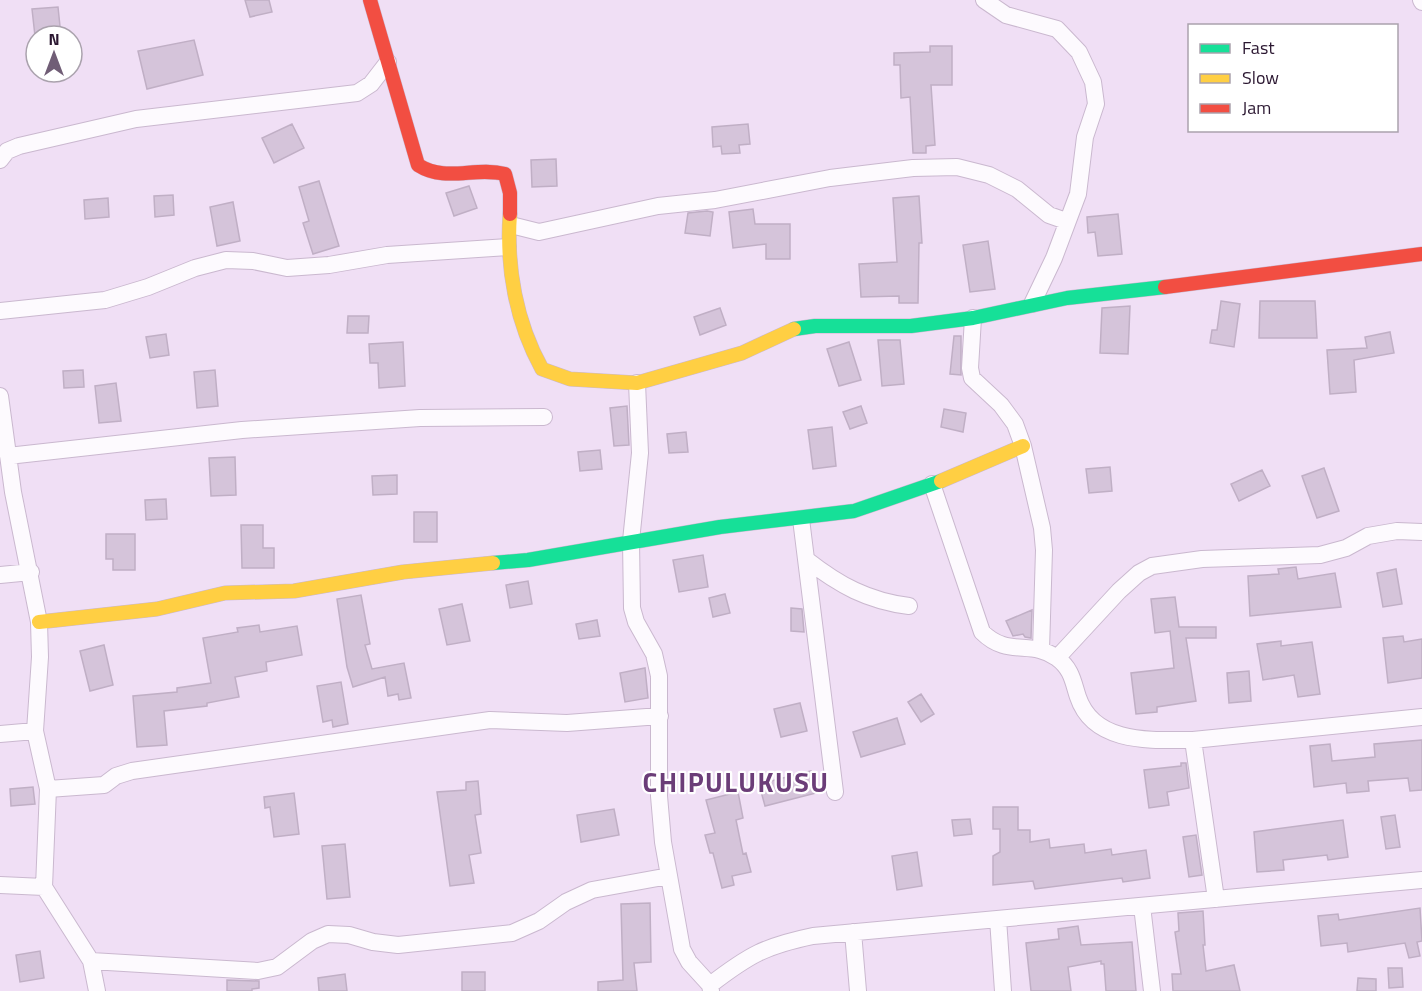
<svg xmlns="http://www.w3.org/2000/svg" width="1422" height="991" font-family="'Titillium Web',sans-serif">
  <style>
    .building { fill: #d5c4da; stroke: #c0afc5; stroke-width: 1.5 }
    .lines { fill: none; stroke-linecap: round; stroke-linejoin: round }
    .street-casing { stroke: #cab8cf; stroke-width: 18 }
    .fast-casing { stroke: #cab8cf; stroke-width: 15 }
    .slow-casing { stroke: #cab8cf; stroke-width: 15 }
    .jam-casing { stroke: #cab8cf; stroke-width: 15 }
    .street { stroke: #fdfafe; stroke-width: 16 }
    .fast { stroke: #16e098; stroke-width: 14 }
    .slow { stroke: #ffcf43; stroke-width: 14 }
    .jam { stroke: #f24e42; stroke-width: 14 }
    .labels { text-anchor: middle; stroke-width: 4.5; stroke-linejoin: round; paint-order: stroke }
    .district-label { font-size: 27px; font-weight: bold; letter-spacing: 1.5px; fill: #6b3d78; stroke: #fff }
  </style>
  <rect width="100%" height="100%" fill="#f0dff5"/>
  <!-- building -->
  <path class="building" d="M245 0H269L272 12 250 17Z
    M58 7 61 36H35L32 9Z
    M194 40 203 75 147 89 138 51Z
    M930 46H952V85H931L935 145 926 146V153H913L910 97 901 98 900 65H894V53L930 52Z
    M292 124 304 148 274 163 262 138Z
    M748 124 750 144 739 145 740 153 722 154 721 146 713 147 712 127Z
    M556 159 557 186 532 187 531 160Z
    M319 181 339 246 313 254 303 223 309 221 299 187Z
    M469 186 477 208 454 216 446 193Z
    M173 195 174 215 155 217 154 196Z
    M919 196 922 243H919L918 303H899V296L861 297 859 264 897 262 893 198Z
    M108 198 109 217 85 219 84 200Z
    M233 202 240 241 217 246 210 207Z
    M753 209 755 224H790V259H766V244L733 248 729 212Z
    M707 211 713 212 710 236 685 233 688 213Z
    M1118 214 1122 254 1098 256 1095 232 1088 233 1087 217Z
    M988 241 995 289 970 292 963 245Z
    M1221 301 1240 304 1234 347 1210 343 1212 330H1217Z
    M1260 301H1315L1317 338H1259Z
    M1130 306 1128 354 1100 353 1102 308Z
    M720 308 726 325 700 335 694 317Z
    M348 316H369L368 333H347Z
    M1390 332 1394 353 1354 360 1356 392 1330 394 1327 350 1367 348 1365 337Z
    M166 334 169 355 150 358 146 337Z
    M954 336H961V375L950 374Z
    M878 340H900L904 384 882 386Z
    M403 342 405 386 379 388 378 363H370L369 344Z
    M849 342 861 380 839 386 827 349Z
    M83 370 84 387 64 388 63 371Z
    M215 370 218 406 197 408 194 372Z
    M116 383 121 421 99 423 95 386Z
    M627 406 629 445 614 446 610 408Z
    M861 406 867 423 850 429 843 412Z
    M944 409 966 413 963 432 941 427Z
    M832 427 836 466 813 469 808 430Z
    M686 432 688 452 669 453 667 434Z
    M600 450 602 469 580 471 578 452Z
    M235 457 236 495 211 496 209 458Z
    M1110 467 1112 491 1089 493 1086 469Z
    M1324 468 1339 511 1317 518 1302 476Z
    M1262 470 1270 486 1239 501 1231 484Z
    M397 475V494L373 495 372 476Z
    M166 499 167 519 146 520 145 500Z
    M414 512H437V542H414Z
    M241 525H263V548H274V568H242Z
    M106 534H135V570H113V559H106Z
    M703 555 708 587 679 592 673 560Z
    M1296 567 1298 579 1335 573 1341 607 1250 616 1248 576 1279 574 1278 569Z
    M1396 569 1402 604 1383 607 1377 573Z
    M528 581 532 604 510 608 506 585Z
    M725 594 730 613 713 617 709 598Z
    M361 595 370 644 365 645 372 669 404 663 411 698 399 700 398 694 388 696 385 677 353 687 347 667 337 599Z
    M1175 597 1179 627H1216V638H1186L1196 701 1157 707V712L1136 714 1131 673 1174 668 1170 631 1155 633 1151 599Z
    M462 604 470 641 447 645 439 609Z
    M791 608 802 609 804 632 791 631Z
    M1032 610 1031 638 1025 637 1023 634 1013 636 1006 621Z
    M597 620 600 636 579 639 576 624Z
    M259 625 260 632 297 626 302 655 266 662 267 671 235 677 239 697 207 703V706L164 711 167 745 137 747 133 696 177 692V688L211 683 203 638 238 632 237 628Z
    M1403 636 1404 642 1422 639V678L1388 683 1383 638Z
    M1281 641V646L1312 642 1320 694 1298 697 1294 675 1263 680 1257 644Z
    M104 645 113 685 90 691 80 651Z
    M645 668 648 698 625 702 620 673Z
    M1249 671 1251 701 1229 703 1227 673Z
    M341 682 348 724 333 727 332 720 323 722 317 686Z
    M921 694 934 714 921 722 908 702Z
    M800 703 807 731 781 737 774 709Z
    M897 718 905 744 861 757 853 732Z
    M1422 740V790L1410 791 1408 778 1368 781 1369 791 1347 793 1346 783 1314 787 1310 746 1330 744 1332 761 1375 757 1374 744Z
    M1181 763H1186L1189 788 1167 792 1169 805 1149 808 1144 770 1181 766Z
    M811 771 816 793 765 806 759 784Z
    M478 781 481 814 475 815 481 853 469 855 474 883 450 886 437 792 466 790V782Z
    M33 787 35 804 11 806 10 789Z
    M738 792 743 818 736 820 743 854 746 853 751 872 732 876 734 885 722 888 713 853H710L705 835 715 833 706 800Z
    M294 793 299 834 274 837 270 807 265 808 264 797Z
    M993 807H1018V830H1030V842L1049 839 1050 848 1084 844 1085 853 1111 849 1112 855 1146 850 1150 878 1123 882 1122 878 1035 889 1033 881 993 885V856L1000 852V829H993Z
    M614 809 619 835 581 842 577 815Z
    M1395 815 1400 847 1386 849 1381 817Z
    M970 819 972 834 954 836 952 820Z
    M1343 820 1348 857 1328 860 1327 855 1283 860 1284 870 1257 872 1254 832Z
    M1196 835 1202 875 1189 877 1183 837Z
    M345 844 350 897 327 899 322 846Z
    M917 852 922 886 897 890 892 856Z
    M650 903 651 962 634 963 637 991H598V982L623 980 621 904Z
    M1420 908 1422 941 1417 942 1420 956 1409 958 1405 943 1348 952 1347 943 1321 946 1318 916 1338 914 1339 920Z
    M1203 911 1205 945H1203L1206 971 1234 965 1240 991H1173L1172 974H1181L1175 932 1179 931 1178 913Z
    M1078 926 1081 945 1132 942 1136 991H1106L1104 964H1101V961L1068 967 1071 991H1031L1026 943 1059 939 1058 929Z
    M40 951 44 978 20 982 16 955Z
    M1388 968H1402L1403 987 1389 988Z
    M462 972H485V991H462Z
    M345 974 347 991H319L318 978Z
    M1358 978 1376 979V991H1357Z
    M227 980 259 981V988L252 989V991H227Z"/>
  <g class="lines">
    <!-- street casing -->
    <g class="street-casing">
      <path id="street" d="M984 0 1006 15 1057 29 1079 52 1093 82 1096 104 1085 137 1078 194 1054 258 1032 304
        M1421 0 1422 2
        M0 160 7 151 19 146 136 119 357 93 371 84 388 62
        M511 225 539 232 658 206 715 200 830 178 913 168 957 167 989 175 1017 189 1049 215 1066 221
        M0 311 105 300 148 287 195 268 226 260 253 261 287 268 329 265 387 255 508 247
        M973 318 970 368 972 378 1001 405 1015 424 1023 446 1042 528 1044 550 1041 650
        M637 383 640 453 631 541 632 608 636 622 654 654 659 676V796L663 842 682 949 689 962 710 985
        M0 396 13 492 39 622 40 657 35 731 48 789 44 887
        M8 456 242 430 420 418 544 417
        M932 484 982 632C1008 658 1031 639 1057 658 1072 669 1073 682 1078 697 1094 745 1153 740 1193 740L1216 899
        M801 519 835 792
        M807 560C839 585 868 601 909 606
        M0 575 31 572
        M1057 658 1119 591 1139 573 1152 566 1202 559 1320 555 1346 548 1368 536 1397 531 1422 532
        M0 734 35 731
        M1193 740 1422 717
        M48 789 104 785 116 776 132 771 490 720 567 723 660 716
        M0 885 44 887 91 961 97 991
        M1142 906 1152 991
        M998 919 1003 991
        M853 932 858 991
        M91 961 258 971 277 967 312 941 328 934 349 935 373 942 398 945 512 933 539 921 566 902 592 890 669 876
        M711 991 710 985C749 955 765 946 813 936L1422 880"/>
    </g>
    <!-- fast casing -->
    <g class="fast-casing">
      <path id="fast" d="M794 329 815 326H911L973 318 1067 298 1165 287
        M493 563 528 560 720 527 854 511 941 481"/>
    </g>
    <!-- slow casing -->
    <g class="slow-casing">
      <path id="slow" d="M510 214C506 267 516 322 542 369L570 379 637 383 742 353 794 329
        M941 481 1023 446
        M39 622 157 609 225 593 294 591 403 572 493 563"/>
    </g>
    <!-- jam casing -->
    <g class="jam-casing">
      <path id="jam" d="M370 0 418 165C446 183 475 166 505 174L510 193V214
        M1165 287 1422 254"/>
    </g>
    <!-- street -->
    <use href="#street" class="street"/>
    <!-- fast -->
    <use href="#fast" class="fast"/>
    <!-- slow -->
    <use href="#slow" class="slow"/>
    <!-- jam -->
    <use href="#jam" class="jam"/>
  </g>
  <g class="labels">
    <!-- district labels -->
    <g class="district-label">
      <text x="736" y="792">CHIPULUKUSU</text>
    </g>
  </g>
  <!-- legend -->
  <rect x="1188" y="24" width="210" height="108" fill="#ffffff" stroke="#aaa2ad" stroke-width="1.5"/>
  <rect x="1200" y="44" width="30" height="9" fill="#16e098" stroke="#aaa2ad" stroke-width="1.5"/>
  <text x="1242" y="54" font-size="18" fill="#2b1731">Fast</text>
  <rect x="1200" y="74" width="30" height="9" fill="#ffcf43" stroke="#aaa2ad" stroke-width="1.5"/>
  <text x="1242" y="84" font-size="18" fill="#2b1731">Slow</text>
  <rect x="1200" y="104" width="30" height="9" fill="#f24e42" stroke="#aaa2ad" stroke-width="1.5"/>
  <text x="1242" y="114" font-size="18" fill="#2b1731">Jam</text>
  <!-- north arrow -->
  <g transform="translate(54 54)"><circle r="28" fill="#ffffff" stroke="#aaa2ad" stroke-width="1.5"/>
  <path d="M0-4.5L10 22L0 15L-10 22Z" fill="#705d76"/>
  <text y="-9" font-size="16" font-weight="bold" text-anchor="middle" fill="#2b1731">N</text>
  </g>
</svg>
